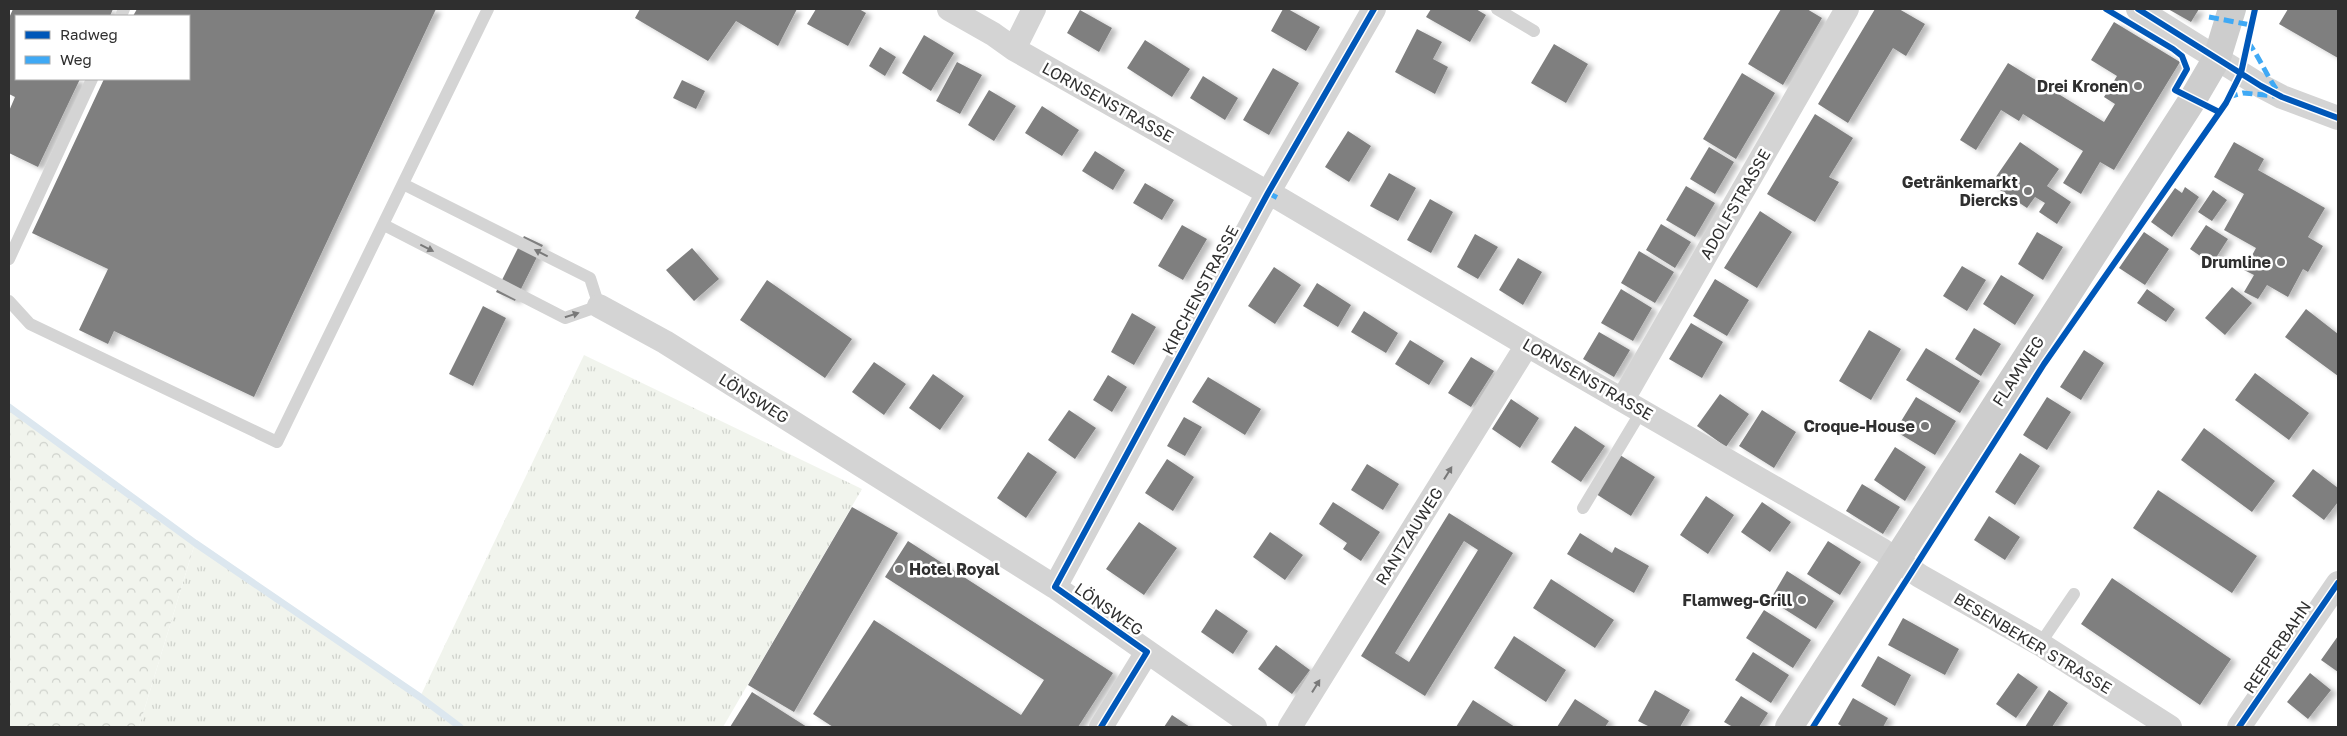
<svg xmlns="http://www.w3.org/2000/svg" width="2347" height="736" font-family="'Golos Text',sans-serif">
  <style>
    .grass { fill: url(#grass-tufts) }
    .forest { fill: url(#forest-crowns) }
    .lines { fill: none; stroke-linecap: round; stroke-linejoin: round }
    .stream { stroke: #dce7ef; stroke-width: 7 }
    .building { fill: #7f7f7f; fill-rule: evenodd; filter: url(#shadow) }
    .lane { stroke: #d4d4d4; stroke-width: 12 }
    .street { stroke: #d4d4d4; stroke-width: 24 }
    .secondary { stroke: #cdcdcd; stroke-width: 28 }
    .quiet { stroke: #3fa9f5; stroke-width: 5; stroke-dasharray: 10 5; stroke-linecap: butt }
    .cycleway-casing { stroke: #fff; stroke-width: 9 }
    .cycleway { stroke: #0057b8; stroke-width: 6 }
    .oneway { fill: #797979 }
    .poi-dot { fill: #787878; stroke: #fff; stroke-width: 2 }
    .labels { text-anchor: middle; stroke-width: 5; stroke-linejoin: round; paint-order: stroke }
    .poi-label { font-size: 16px; font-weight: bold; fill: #2f2f2f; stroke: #fff; text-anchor: end }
    .street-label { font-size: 16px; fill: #2f2f2f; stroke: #fff }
  </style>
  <defs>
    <pattern id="grass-tufts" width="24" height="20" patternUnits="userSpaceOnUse" patternTransform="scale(1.25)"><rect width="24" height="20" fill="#f1f4ed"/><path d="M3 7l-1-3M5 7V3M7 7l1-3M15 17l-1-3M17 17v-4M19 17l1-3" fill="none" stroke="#cfd2cc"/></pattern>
    <pattern id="forest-crowns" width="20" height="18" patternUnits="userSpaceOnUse" patternTransform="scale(1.25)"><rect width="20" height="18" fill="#f1f4ed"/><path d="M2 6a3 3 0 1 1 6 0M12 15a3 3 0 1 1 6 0" fill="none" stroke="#cfd2cc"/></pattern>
    <filter id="shadow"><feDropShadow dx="5.5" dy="3" stdDeviation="2.5" flood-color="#0004"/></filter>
  </defs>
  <rect width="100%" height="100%" fill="#fff"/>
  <!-- grass -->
  <path class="grass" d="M584 355 862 489 723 727H139L195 543 420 697Z"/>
  <!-- forest -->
  <path class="forest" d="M9 407 195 543 139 727H9Z"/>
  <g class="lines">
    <!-- stream -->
    <path class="stream" d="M9 407 195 543 420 697 460 727"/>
  </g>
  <!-- building -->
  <path class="building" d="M13 9H113L110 16H16V79H80L38 167 9 153V111L15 97 9 94V18Z
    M137 9H436L254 397 114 331 108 344 79 330 108 269 32 233 104 79H189V16H133Z
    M640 9H797L778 46 736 21 708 61 635 18Z
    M816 9H859L866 13 848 46 807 24Z
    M1283 9H1288L1320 27 1306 51 1271 31Z
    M1431 9H1476L1486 15 1470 42 1426 17Z
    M1781 9H1807L1822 18 1783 85 1748 64Z
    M1875 9H1899L1925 24 1906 56 1893 48 1848 123 1818 104Z
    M2168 9H2199L2191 22Z
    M2288 9H2338V58L2279 24Z
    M1080 10 1112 28 1099 52 1067 33Z
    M2114 22 2180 62 2114 170 2100 162 2081 194 2063 183 2083 151 2023 114 2019 121 2001 110 1976 150 1960 140 2008 63 2104 122 2115 104 2104 97 2117 76 2091 60Z
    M1417 29 1442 42 1433 59 1448 67 1435 94 1395 72Z
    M924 35 954 53 931 91 902 73Z
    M1145 40 1190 69 1172 97 1127 68Z
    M1554 44 1588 64 1566 103 1531 83Z
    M880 47 896 57 885 76 869 66Z
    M957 62 982 75 960 114 936 101Z
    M1273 68 1299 83 1269 135 1243 120Z
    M1742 73 1775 93 1736 159 1703 139Z
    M1203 76 1238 98 1225 120 1190 98Z
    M682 80 705 91 696 109 673 98Z
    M989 90 1016 106 994 141 968 125Z
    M1042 106 1079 130 1062 156 1025 133Z
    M1815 114 1853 138 1829 177 1839 182 1815 222 1767 194Z
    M1348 131 1371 146 1349 182 1325 167Z
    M2020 142 2059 169 2047 186 2071 202 2057 224 2039 212 2045 203 2035 197 2027 208 1991 184Z
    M2234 142 2264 159 2258 170 2325 208 2308 237 2323 246 2308 272 2303 269 2288 297 2267 285 2258 299 2244 292 2254 275 2244 270 2256 248 2224 230 2244 194 2214 177Z
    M1709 147 1734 162 1715 194 1690 179Z
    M1095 151 1125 170 1113 190 1082 171Z
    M1389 173 1416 188 1398 221 1370 206Z
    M1145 183 1174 200 1162 220 1133 203Z
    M1686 186 1715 203 1695 237 1666 220Z
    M2185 187 2199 197 2172 237 2151 222 2175 188 2182 193Z
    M2213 190 2227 200 2212 221 2198 212Z
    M1430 199 1453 212 1431 253 1407 240Z
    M1760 211 1792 232 1757 288 1724 268Z
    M1661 224 1691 242 1675 268 1646 250Z
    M1182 225 1207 239 1183 280 1158 266Z
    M2206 225 2228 239 2212 264 2190 249Z
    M2037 232 2063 247 2043 280 2018 264Z
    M2144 232 2169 249 2145 285 2119 268Z
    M1475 234 1498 247 1478 279 1457 267Z
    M524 236 543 245 515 301 496 292Z
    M692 248 719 279 694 301 666 270Z
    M1639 251 1674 272 1655 303 1621 283Z
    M1518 258 1542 272 1523 305 1499 290Z
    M1962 266 1986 280 1967 311 1943 296Z
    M1274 267 1301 285 1275 324 1248 306Z
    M2001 275 2034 295 2015 325 1983 304Z
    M1715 279 1749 300 1727 336 1693 316Z
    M767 280 852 339 825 378 740 320Z
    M1317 283 1351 305 1338 327 1303 306Z
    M2232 287 2252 303 2225 335 2205 318Z
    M1621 289 1652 308 1633 341 1601 323Z
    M2147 289 2175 309 2166 322 2137 303Z
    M483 306 506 318 473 386 449 374Z
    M2306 309 2338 334V376L2285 337Z
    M1364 311 1398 333 1386 353 1351 332Z
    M1132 313 1156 327 1134 365 1111 352Z
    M1691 323 1723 342 1702 378 1669 359Z
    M1974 328 2001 344 1981 376 1955 359Z
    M1869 330 1901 349 1871 400 1839 381Z
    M1599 332 1630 350 1614 377 1583 359Z
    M1410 340 1444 361 1429 385 1395 364Z
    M1926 348 1980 381 1960 413 1906 380Z
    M2084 350 2104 363 2081 400 2060 387Z
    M1471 357 1494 371 1471 407 1448 393Z
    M874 362 906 384 884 415 852 392Z
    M2255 373 2309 413 2289 440 2235 400Z
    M933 374 964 396 940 430 909 408Z
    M1108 375 1127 387 1112 412 1093 400Z
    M1208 377 1261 409 1245 435 1192 402Z
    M1720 394 1749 414 1726 447 1697 426Z
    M1916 397 1956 421 1935 455 1895 431Z
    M2047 397 2071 412 2047 450 2023 435Z
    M1511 399 1539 418 1520 448 1492 429Z
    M1069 410 1096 428 1075 459 1048 440Z
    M1762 410 1796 432 1774 468 1739 446Z
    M1184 417 1202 427 1185 456 1167 446Z
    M1575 426 1605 446 1581 482 1551 462Z
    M2204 428 2275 481 2252 512 2181 460Z
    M1895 447 1926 467 1905 501 1874 480Z
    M1028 452 1057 472 1026 518 997 498Z
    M2020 453 2040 466 2015 505 1995 492Z
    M1620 455 1655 477 1631 516 1596 494Z
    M1167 459 1194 477 1173 511 1145 493Z
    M1367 464 1399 484 1383 510 1351 490Z
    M2313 469 2338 488V502L2324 520 2292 496Z
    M1862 484 1900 507 1883 534 1846 511Z
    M2158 490 2257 556 2232 593 2133 528Z
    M1706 496 1734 515 1708 554 1680 535Z
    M1333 502 1380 532 1361 561 1343 549 1347 543 1319 524Z
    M1762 502 1791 522 1770 552 1741 532Z
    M852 507 898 533 794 712 748 685Z
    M1449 513 1513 553 1425 696 1361 656ZM1464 541 1478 550 1409 662 1395 653Z
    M1989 516 2020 537 2005 560 1974 540Z
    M1139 522 1177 548 1144 595 1106 569Z
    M1270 532 1303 555 1285 580 1253 557Z
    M1580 533 1612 553 1615 547 1649 566 1634 593 1567 554Z
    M908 541 1113 673 1078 727H833L813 714 874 620 1021 715 1044 680 885 577Z
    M1828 541 1861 562 1840 595 1807 574Z
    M1787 571 1834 601 1816 629 1770 600Z
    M2112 578 2231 659 2200 705 2081 624Z
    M1551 579 1614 620 1595 648 1533 608Z
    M1216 609 1248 631 1233 654 1201 632Z
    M1764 610 1811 640 1793 668 1746 638Z
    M1903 618 1959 649 1945 675 1888 645Z
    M1514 636 1566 670 1546 702 1494 668Z
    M2338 636V672L2321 660Z
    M1276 645 1310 670 1292 694 1258 669Z
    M1753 652 1789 675 1771 703 1735 680Z
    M1878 656 1911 675 1895 706 1861 686Z
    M2018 673 2038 687 2016 718 1996 704Z
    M2310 673 2331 690 2308 719 2287 702Z
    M1655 690 1690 710 1680 727H1650L1638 721Z
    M2049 690 2068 703 2052 727H2025Z
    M752 692 807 727H730Z
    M1741 696 1768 713 1759 727H1733L1724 722Z
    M1853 698 1888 718 1883 727H1843L1838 724Z
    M1575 699 1609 721 1605 727H1557Z
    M1473 700 1490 711 1515 727H1456Z
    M1172 715 1190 727H1164Z"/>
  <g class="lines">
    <!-- lane -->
    <path class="lane" d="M1497 9 1534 31
      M121 16 124 9
      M384 225 565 318 599 306 590 278 403 184
      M9 259 92 79
      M9 301 30 324 277 442 488 9
      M1583 508 1642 410
      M2040 644 2074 594"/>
    <!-- street -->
    <path class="street" d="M949 9 993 34 1014 49 1268 193
      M2138 9 2261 86 2282 97 2338 118
      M1014 49 1034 9
      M1280 199 1527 345 1882 550 1920 576 2040 644 2170 727
      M599 306 665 342 1055 587 1255 727
      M1623 399 1847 9
      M1055 587 1268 193 1374 9
      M1101 727 1147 652
      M1290 727 1527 345
      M2239 727 2338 583"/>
    <!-- secondary -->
    <path class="secondary" d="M1789 727 2193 99 2217 58 2232 9"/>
    <!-- quiet -->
    <path class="quiet" d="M2209 17 2251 25
      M2248 42C2260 58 2267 77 2279 93
      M2228 97 2243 93 2275 96
      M1268 193 1280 199"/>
    <!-- cycleway casing -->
    <g class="cycleway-casing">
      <path id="cycleway" d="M2106 9 2173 49 2182 56 2187 69 2175 90 2219 112
        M2138 9 2261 86 2282 97 2338 118
        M1101 727 1147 652 1055 587 1268 193 1374 9
        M1813 727 2044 364 2226 103 2241 73 2255 9
        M2239 727 2338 583"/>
    </g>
    <!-- cycleway -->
    <use href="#cycleway" class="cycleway"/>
  </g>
  <!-- one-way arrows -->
  <defs><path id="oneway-solid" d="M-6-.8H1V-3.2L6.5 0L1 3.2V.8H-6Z" transform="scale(1.25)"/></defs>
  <g class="oneway">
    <use href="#oneway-solid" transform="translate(427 248) rotate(27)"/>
    <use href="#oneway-solid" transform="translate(541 253) rotate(-153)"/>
    <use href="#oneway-solid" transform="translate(572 315) rotate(-18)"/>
    <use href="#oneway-solid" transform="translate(1448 473) rotate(-58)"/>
    <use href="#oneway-solid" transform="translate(1316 686) rotate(-58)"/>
  </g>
  <!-- markers -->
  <g class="poi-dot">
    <circle cx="2138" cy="86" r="5"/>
    <circle cx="2028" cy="191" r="5"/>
    <circle cx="2281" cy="262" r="5"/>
    <circle cx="1925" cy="426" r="5"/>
    <circle cx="899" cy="569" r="5"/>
    <circle cx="1802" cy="600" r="5"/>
  </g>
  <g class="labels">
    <!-- poi labels -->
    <g class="poi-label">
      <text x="2128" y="92">Drei Kronen</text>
      <text x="2018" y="188">Getränkemarkt<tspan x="2018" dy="18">Diercks</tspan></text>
      <text x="2271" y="268">Drumline</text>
      <text x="1915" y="432">Croque-House</text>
      <text x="909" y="575" text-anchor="start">Hotel Royal</text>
      <text x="1792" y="606">Flamweg-Grill</text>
    </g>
    <!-- street labels -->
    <g class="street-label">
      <text transform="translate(1108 102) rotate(29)" y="6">LORNSENSTRASSE</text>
      <text transform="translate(1735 204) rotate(-60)" y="6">ADOLFSTRASSE</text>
      <text transform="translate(1200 290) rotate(-62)" y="6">KIRCHENSTRASSE</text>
      <text transform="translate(2018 371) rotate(-57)" y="6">FLAMWEG</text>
      <text transform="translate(1588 379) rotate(30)" y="6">LORNSENSTRASSE</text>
      <text transform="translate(754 398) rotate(32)" y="6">LÖNSWEG</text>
      <text transform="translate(1409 536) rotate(-58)" y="6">RANTZAUWEG</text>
      <text transform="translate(1109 609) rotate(35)" y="6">LÖNSWEG</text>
      <text transform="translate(2033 643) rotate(31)" y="6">BESENBEKER STRASSE</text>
      <text transform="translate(2277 647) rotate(-56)" y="6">REEPERBAHN</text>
    </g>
  </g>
  <!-- border -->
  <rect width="2347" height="736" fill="none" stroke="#2f2f2f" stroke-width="20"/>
  <!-- legend -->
  <rect x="15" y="15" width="175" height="65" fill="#ffffff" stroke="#acacac"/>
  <rect x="25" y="31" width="25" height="8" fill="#0057b8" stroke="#acacac"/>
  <text x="60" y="40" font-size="15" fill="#2f2f2f">Radweg</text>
  <rect x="25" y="56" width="25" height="8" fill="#3fa9f5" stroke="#acacac"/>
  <text x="60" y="65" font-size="15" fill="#2f2f2f">Weg</text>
</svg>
